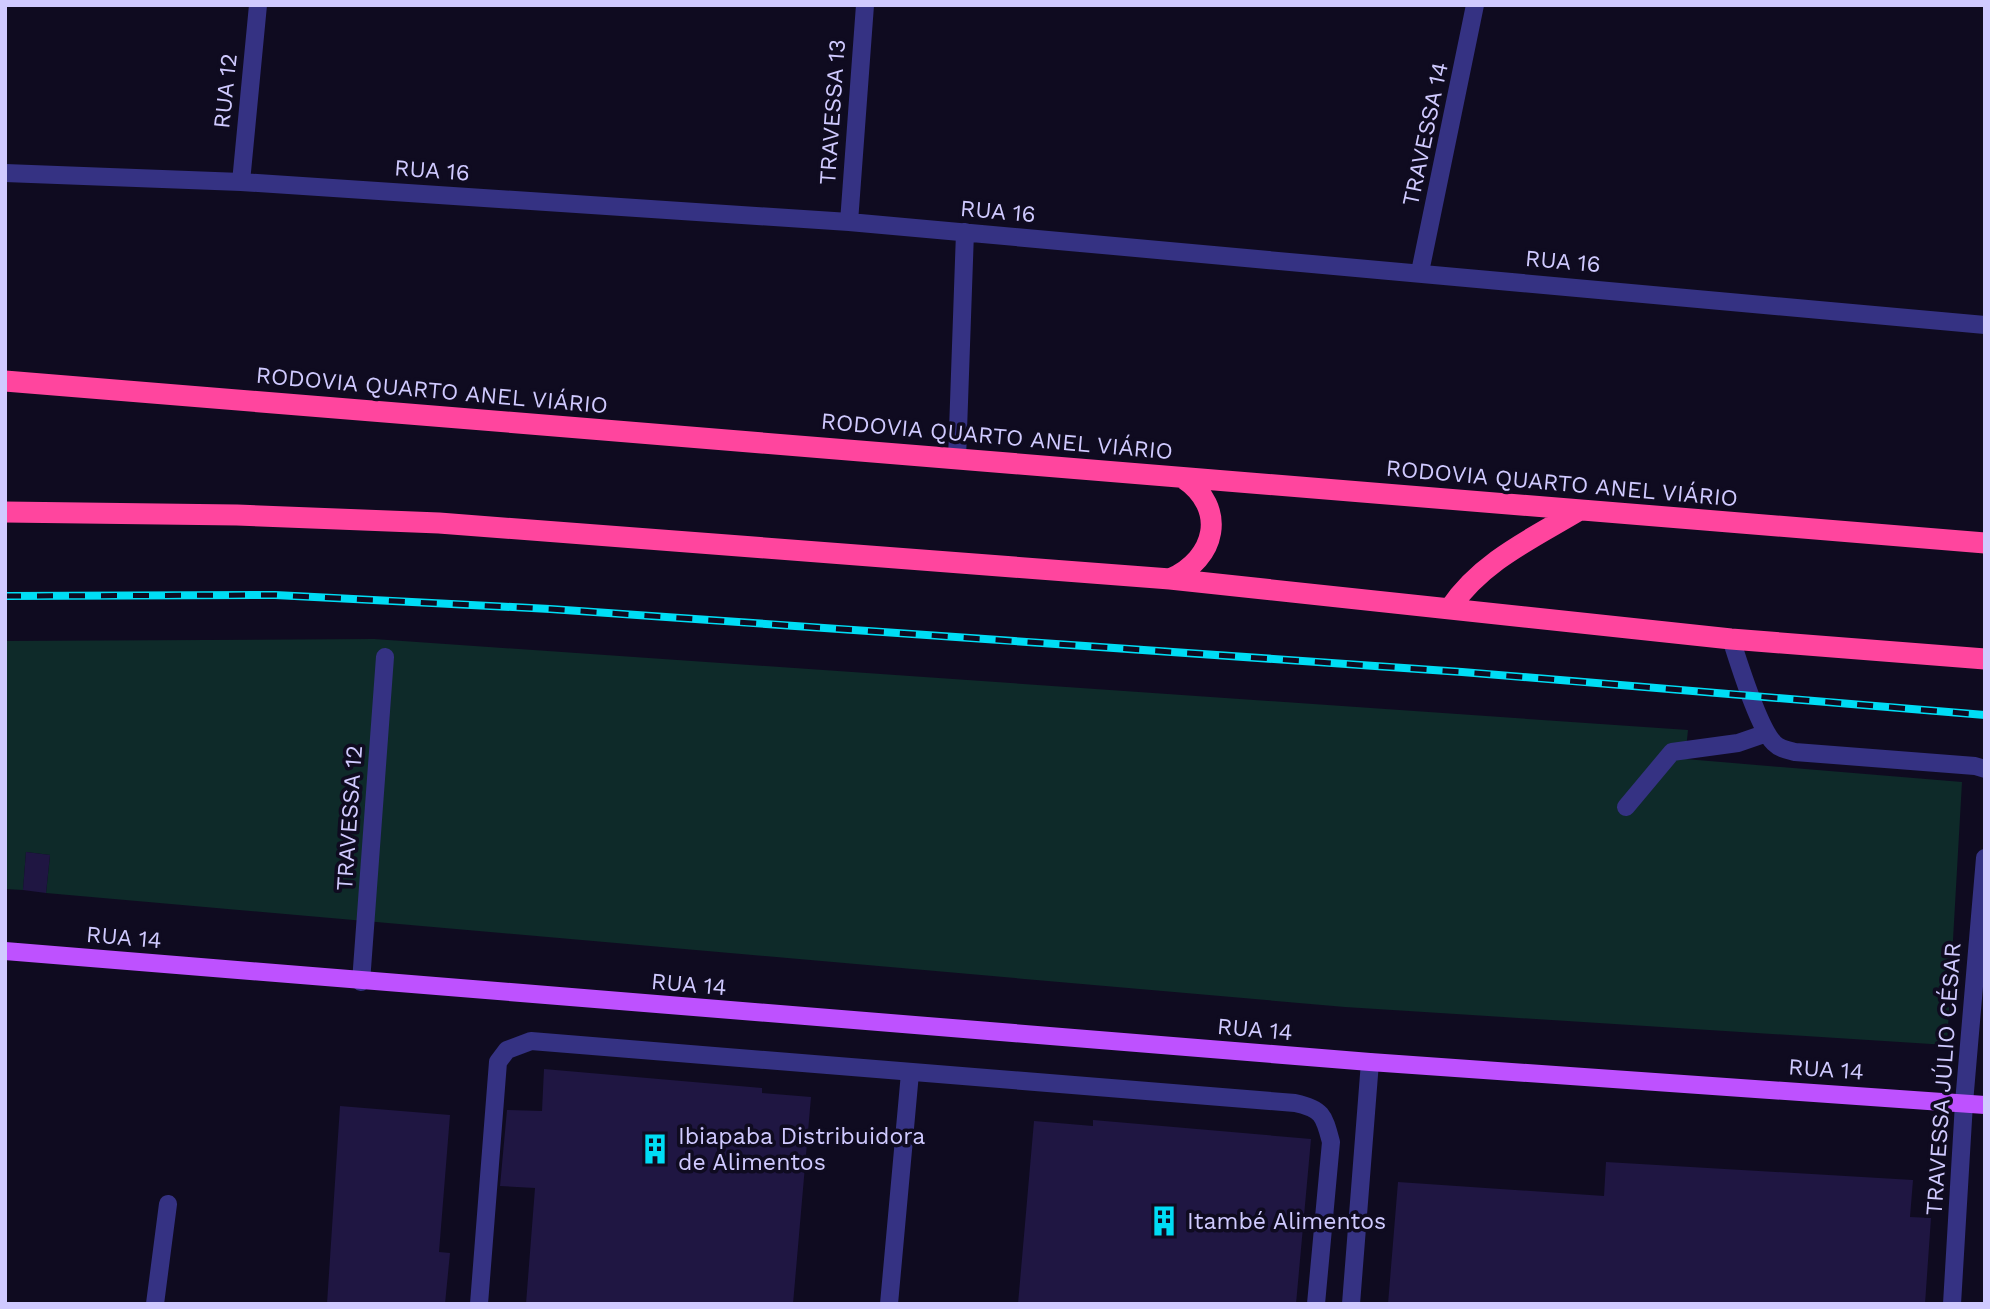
<svg xmlns="http://www.w3.org/2000/svg" width="1990" height="1309" font-family="'Work Sans',sans-serif">
  <style>
    .green { fill: #0e2a29 }
    .building { fill: #1f1642 }
    .lines { fill: none; stroke-linecap: round; stroke-linejoin: round }
    .minor { stroke: #353283; stroke-width: 18 }
    .major { stroke: #be51ff; stroke-width: 18 }
    .highway { stroke: #ff459e; stroke-width: 21 }
    .rail-casing { stroke: #00ddf5; stroke-width: 8 }
    .rail { stroke: #0f0b20; stroke-width: 5; stroke-dasharray: 16; stroke-linecap: butt }
    .labels { text-anchor: middle; stroke-width: 7; stroke-linejoin: round; paint-order: stroke }
    .street-label { font-size: 23px; fill: #d0caff; stroke: #0f0b20 }
    .poi-label { font-size: 23px; fill: #d0caff; stroke: #0f0b20; text-anchor: start }
  </style>
  <rect width="100%" height="100%" fill="#0f0b20"/>
  <!-- green -->
  <path class="green" d="M374 639 1688 730 1685 759 1962 782 1947 1045 1345 1007 46 893 50 855 26 852 23 890 5 889V641Z"/>
  <!-- building -->
  <path class="building" d="M26 852 50 855 46 893 23 890Z
    M544 1069 762 1088V1093L811 1097 793 1304H526L535 1188 500 1186 507 1110 542 1111Z
    M340 1106 450 1115 439 1252 450 1253 445 1304H327Z
    M1093 1120 1311 1139 1296 1304H1018L1034 1121 1093 1126Z
    M1606 1162 1913 1180 1910 1217 1931 1218 1925 1304H1388L1398 1182 1604 1196Z"/>
  <g class="lines">
    <!-- minor -->
    <path class="minor" d="M5 173 241 182 849 222 1985 325
      M241 182 258 5
      M849 222 865 5
      M1420 272 1475 5
      M957 459 965 232
      M1731 639C1739 663 1758 727 1774 743 1780 749 1787 750 1795 752L1975 766 1985 769
      M1626 807 1672 752 1738 743 1767 733
      M361 982 385 657
      M155 1304 168 1204
      M479 1304 498 1062 507 1050 531 1041 1295 1103C1323 1109 1324 1116 1331 1142L1316 1304
      M889 1304 910 1073
      M1351 1304 1370 1062
      M1952 1304 1964 1103 1985 858"/>
    <!-- major -->
    <path class="major" d="M5 951 1370 1062 1985 1105"/>
    <!-- highway -->
    <path class="highway" d="M5 381 1985 543
      M5 512 237 515 439 523 1170 579 1731 639 1985 659
      M1170 579C1216 559 1228 508 1183 478
      M1450 608C1481 562 1531 539 1578 511"/>
    <!-- rail casing -->
    <g class="rail-casing">
      <path id="rail" d="M5 596 275 595 550 609 1462 672 1985 715"/>
    </g>
    <!-- rail -->
    <use href="#rail" class="rail"/>
  </g>
  <!-- icons -->
  <defs>
    <g id="building-bare" transform="scale(2.415)"><path d="M-4-6H4V6H1V3H-1V6H-4ZM-2.5-4.3h1.7v1.8h-1.7ZM.8-4.3h1.7v1.8H.8ZM-2.5-1h1.7V.8h-1.7ZM.8-1h1.7V.8H.8Z" fill="#00ddf5" stroke="#0f0b20" stroke-width="2.5" paint-order="stroke"/></g>
  </defs>
  <g fill-rule="evenodd">
    <use href="#building-bare" x="655" y="1149"/>
    <use href="#building-bare" x="1164" y="1221"/>
  </g>
  <g class="labels">
    <!-- street labels -->
    <g class="street-label">
      <text transform="translate(225 91) rotate(-84)" y="8">RUA 12</text>
      <text transform="translate(832 112) rotate(-86)" y="8">TRAVESSA 13</text>
      <text transform="translate(1425 134) rotate(-78)" y="8">TRAVESSA 14</text>
      <text transform="translate(432 170) rotate(4)" y="8">RUA 16</text>
      <text transform="translate(998 211) rotate(5)" y="8">RUA 16</text>
      <text transform="translate(1563 261) rotate(5)" y="8">RUA 16</text>
      <text transform="translate(432 390) rotate(5)" y="8">RODOVIA QUARTO ANEL VIÁRIO</text>
      <text transform="translate(997 436) rotate(5)" y="8">RODOVIA QUARTO ANEL VIÁRIO</text>
      <text transform="translate(1562 483) rotate(5)" y="8">RODOVIA QUARTO ANEL VIÁRIO</text>
      <text transform="translate(349 818) rotate(-86)" y="8">TRAVESSA 12</text>
      <text transform="translate(124 937) rotate(5)" y="8">RUA 14</text>
      <text transform="translate(689 984) rotate(5)" y="8">RUA 14</text>
      <text transform="translate(1255 1029) rotate(5)" y="8">RUA 14</text>
      <text transform="translate(1826 1069) rotate(4)" y="8">RUA 14</text>
      <text transform="translate(1943 1079) rotate(-86)" y="8">TRAVESSA JÚLIO CÉSAR</text>
    </g>
    <!-- poi labels -->
    <g class="poi-label">
      <text x="678" y="1144">Ibiapaba Distribuidora<tspan x="678" dy="26">de Alimentos</tspan></text>
      <text x="1187" y="1229">Itambé Alimentos</text>
    </g>
  </g>
  <!-- border -->
  <rect width="1990" height="1309" fill="none" stroke="#d0caff" stroke-width="14"/>
</svg>
